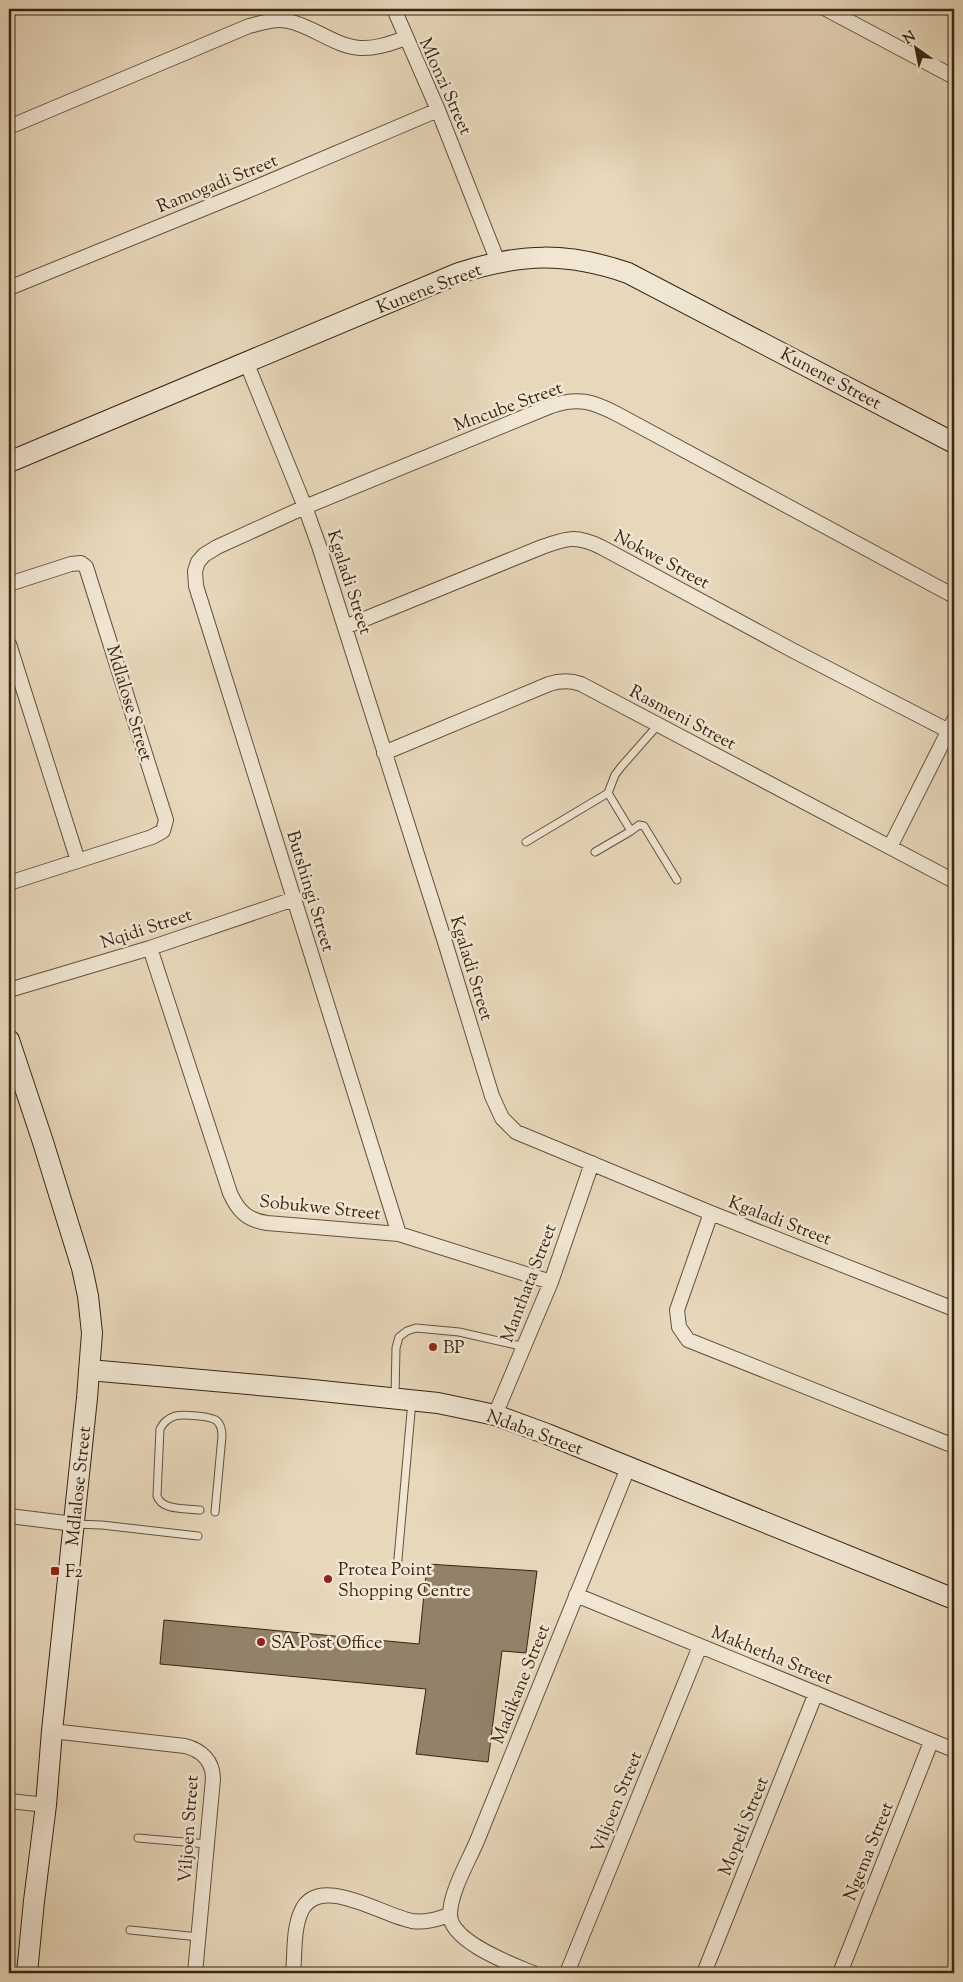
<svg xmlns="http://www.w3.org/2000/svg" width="963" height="1982" font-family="'Sorts Mill Goudy',serif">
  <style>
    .building { fill: #93826a; stroke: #372513 }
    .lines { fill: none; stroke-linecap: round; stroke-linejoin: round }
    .lane-casing { stroke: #63523d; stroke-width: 9 }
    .street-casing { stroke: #63523d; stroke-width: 16 }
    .secondary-casing { stroke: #372513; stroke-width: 22 }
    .lane { stroke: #f0e6d3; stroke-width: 7 }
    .street { stroke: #f0e6d3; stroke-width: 14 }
    .secondary { stroke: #f0e6d3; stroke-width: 20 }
    .poi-dot { fill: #8f2418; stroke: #f0e6d3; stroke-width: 2 }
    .labels { text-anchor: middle; stroke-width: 5; stroke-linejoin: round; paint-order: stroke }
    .street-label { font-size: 18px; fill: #372513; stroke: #f0e6d3 }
    .poi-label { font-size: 18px; fill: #372513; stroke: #f0e6d3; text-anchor: start }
  </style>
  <rect width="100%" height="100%" fill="#e8d8bb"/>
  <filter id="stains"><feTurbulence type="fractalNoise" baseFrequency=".004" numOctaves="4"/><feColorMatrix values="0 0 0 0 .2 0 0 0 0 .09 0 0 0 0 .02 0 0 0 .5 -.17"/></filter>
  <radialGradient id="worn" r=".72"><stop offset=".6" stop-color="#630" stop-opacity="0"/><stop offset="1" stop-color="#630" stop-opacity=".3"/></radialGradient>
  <!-- building -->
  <path class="building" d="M427 1564 537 1571 526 1653 502 1651 488 1762 416 1754 426 1689 160 1664 164 1620 419 1644Z"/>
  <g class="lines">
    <!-- lane casing -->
    <g class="lane-casing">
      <path id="lane" d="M631 831 639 825 644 826 677 880
        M526 842 608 793 615 775 621 767 658 725
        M595 852 631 831 608 793
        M395 1396 396 1348 399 1337 407 1331 416 1328 459 1332 525 1347
        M200 1510C186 1508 162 1511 157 1496L160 1429C163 1423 169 1418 175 1416 182 1414 212 1416 217 1421 221 1425 222 1431 222 1436L215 1512
        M74 1524 102 1525 198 1536
        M397 1570 412 1401
        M138 1838 207 1844
        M130 1930 199 1937"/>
    </g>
    <!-- street casing -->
    <g class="street-casing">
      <path id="street" d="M394 9 438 110 498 262
        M826 9 954 77
        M9 127 249 26C262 23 275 18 288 21 313 26 334 46 360 48 376 49 391 43 406 38
        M9 288 247 191 438 110
        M247 364 305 507 319 546 444 939 492 1096 502 1118 516 1132 711 1213 954 1309
        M9 584 71 564 81 563 86 567 166 820 163 831 152 837 9 883
        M345 627 542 547C567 538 576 535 601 547L792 650 949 731
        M9 644 78 861
        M384 753 549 684C561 680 570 680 581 684L954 881
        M890 847 954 720
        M150 948 230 1193C238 1211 247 1220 267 1223L399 1234 551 1282
        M9 990 150 948 294 899
        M711 1213 677 1310 679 1327 688 1340 954 1446
        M399 1234 196 586 195 571 198 562 204 555 217 547 305 507 551 406C578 397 592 401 617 414L954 596
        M495 1415 551 1282 592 1163
        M9 1516 74 1524
        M576 1595 954 1750
        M52 1731 185 1746C201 1750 213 1761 213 1779L195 1973
        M9 1801 46 1805
        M293 1973C295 1954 293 1930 301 1912 318 1872 383 1916 412 1921 426 1923 437 1919 449 1915
        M533 1973C511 1964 448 1941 450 1913 451 1891 468 1862 477 1841L628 1468
        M567 1973 700 1646
        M704 1973 816 1693
        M840 1973 931 1742"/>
    </g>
    <!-- secondary casing -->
    <g class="secondary-casing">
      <path id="secondary" d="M9 462 459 273C521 253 567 252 628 273L954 443
        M9 1040 43 1142 82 1268 88 1296 92 1333 87 1398 52 1731 46 1805 34 1901 27 1973
        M89 1370 303 1389 438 1403 495 1415 547 1434 954 1599"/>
    </g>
    <!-- lane -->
    <use href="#lane" class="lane"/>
    <!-- street -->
    <use href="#street" class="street"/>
    <!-- secondary -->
    <use href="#secondary" class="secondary"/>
  </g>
  <!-- markers -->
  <g class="poi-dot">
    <circle cx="433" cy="1347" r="5"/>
    <rect x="50" y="1566" width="10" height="10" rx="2.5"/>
    <circle cx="328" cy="1579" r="5"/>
    <circle cx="261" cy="1642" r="5"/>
  </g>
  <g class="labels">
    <!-- street labels -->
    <g class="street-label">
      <text transform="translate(446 86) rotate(66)" y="6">Mlonzi Street</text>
      <text transform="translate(217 183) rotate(-22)" y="6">Ramogadi Street</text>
      <text transform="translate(429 288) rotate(-21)" y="6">Kunene Street</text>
      <text transform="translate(831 378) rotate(28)" y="6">Kunene Street</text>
      <text transform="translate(508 406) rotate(-20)" y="6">Mncube Street</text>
      <text transform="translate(662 559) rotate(28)" y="6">Nokwe Street</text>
      <text transform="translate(350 582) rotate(72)" y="6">Kgaladi Street</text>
      <text transform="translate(130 703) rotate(73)" y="6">Mdlalose Street</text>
      <text transform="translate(683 717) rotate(28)" y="6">Rasmeni Street</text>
      <text transform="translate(311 891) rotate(73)" y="6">Butshingi Street</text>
      <text transform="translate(146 928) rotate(-18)" y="6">Nqidi Street</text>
      <text transform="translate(472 968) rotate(73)" y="6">Kgaladi Street</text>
      <text transform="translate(320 1207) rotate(6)" y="6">Sobukwe Street</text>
      <text transform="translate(780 1220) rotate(21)" y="6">Kgaladi Street</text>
      <text transform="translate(528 1283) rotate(-69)" y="6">Manthata Street</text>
      <text transform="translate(535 1432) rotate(20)" y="6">Ndaba Street</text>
      <text transform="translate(78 1486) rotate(-84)" y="6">Mdlalose Street</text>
      <text transform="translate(772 1655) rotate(22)" y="6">Makhetha Street</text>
      <text transform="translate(520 1684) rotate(-68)" y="6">Madikane Street</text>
      <text transform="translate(616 1802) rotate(-68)" y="6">Viljoen Street</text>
      <text transform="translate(743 1826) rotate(-68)" y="6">Mopeli Street</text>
      <text transform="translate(188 1829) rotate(-86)" y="6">Viljoen Street</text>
      <text transform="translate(868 1851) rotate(-68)" y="6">Ngema Street</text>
    </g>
    <!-- poi labels -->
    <g class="poi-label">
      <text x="443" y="1353">BP</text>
      <text x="338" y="1575">Protea Point<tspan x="338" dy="21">Shopping Centre</tspan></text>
      <text x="65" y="1577">F2</text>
      <text x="271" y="1648">SA Post Office</text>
    </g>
  </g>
  <!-- margin -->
  <rect width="963" height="1982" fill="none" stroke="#e8d8bb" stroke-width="30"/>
  <rect x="10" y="10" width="943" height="1962" fill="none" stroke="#372513" stroke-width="2.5"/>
  <rect x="15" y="15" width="933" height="1952" fill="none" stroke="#372513"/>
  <!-- north arrow -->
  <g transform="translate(916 48) rotate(327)" stroke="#f0e6d3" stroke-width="4" paint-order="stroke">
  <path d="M0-4L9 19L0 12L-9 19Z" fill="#372513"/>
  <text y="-8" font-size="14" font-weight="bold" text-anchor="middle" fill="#372513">N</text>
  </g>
  <rect width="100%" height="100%" filter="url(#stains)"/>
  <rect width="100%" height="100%" fill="url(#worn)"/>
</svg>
